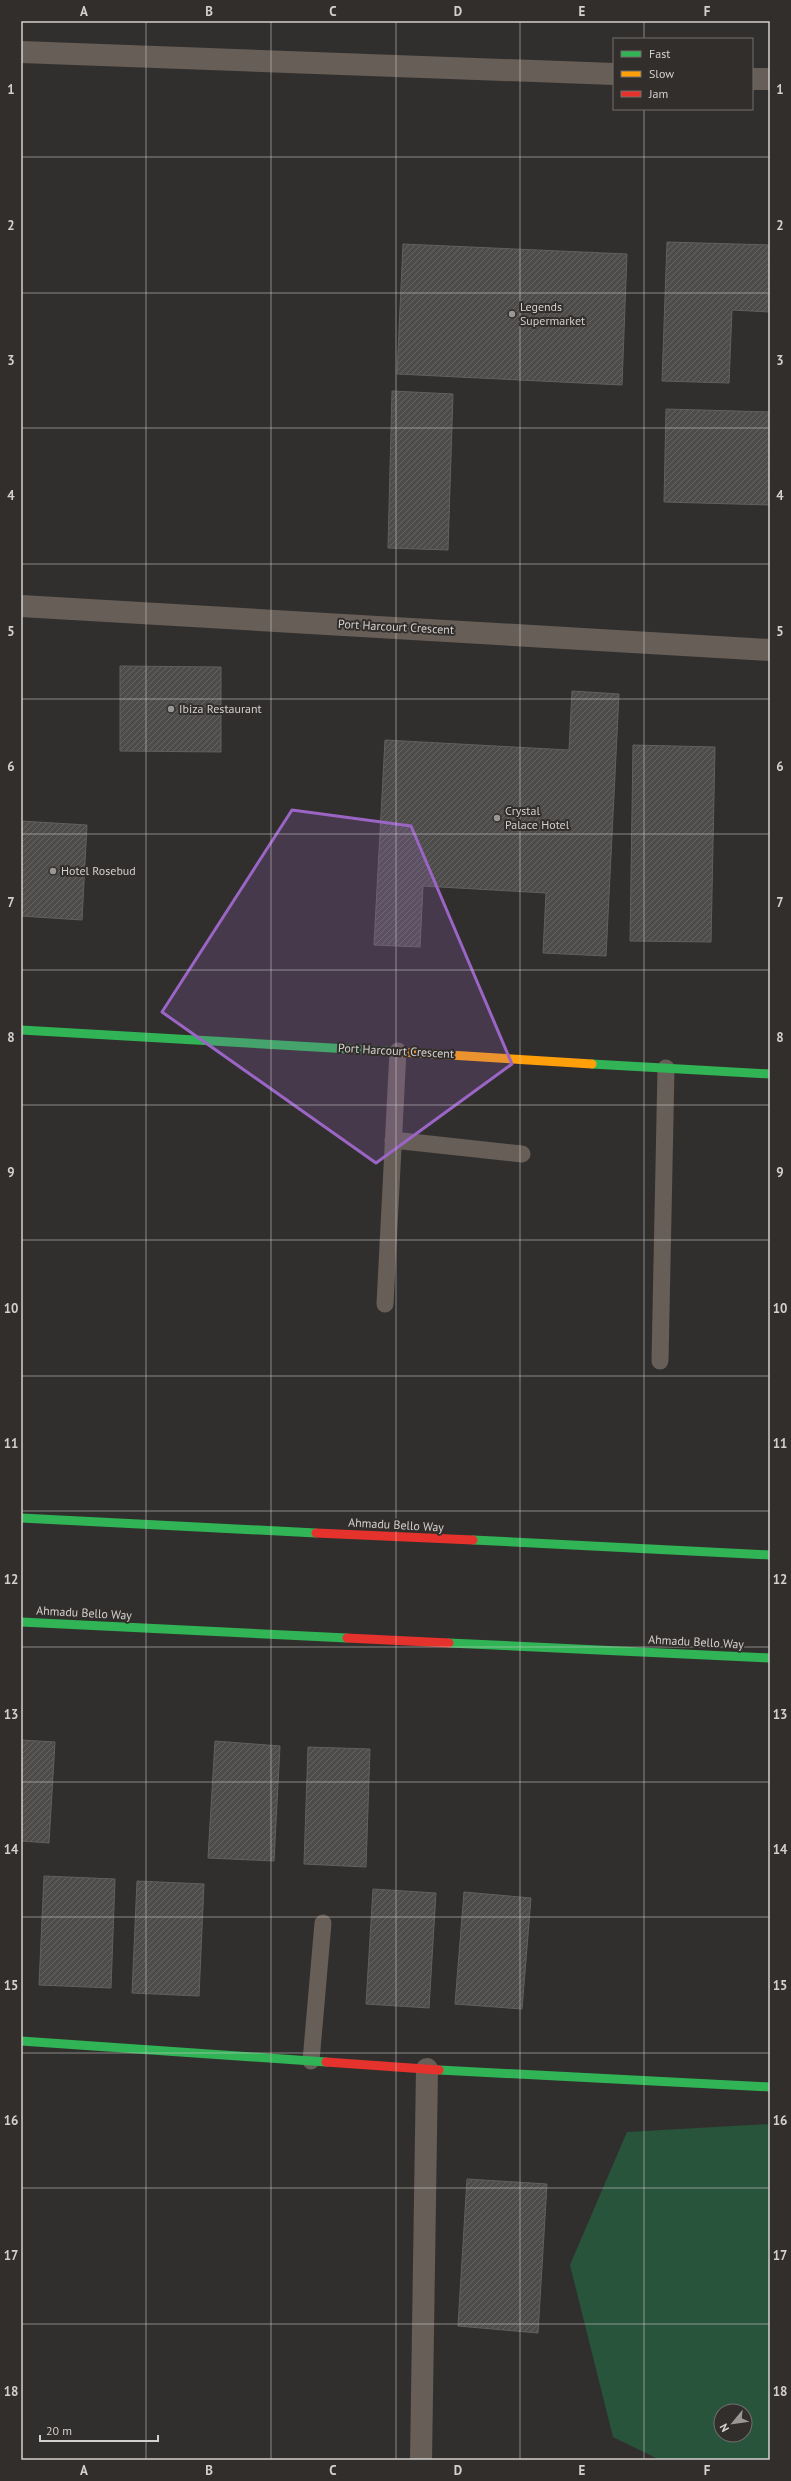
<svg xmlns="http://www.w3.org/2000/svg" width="791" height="2481" font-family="'PT Sans',sans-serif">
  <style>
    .green { fill: #29543c; fill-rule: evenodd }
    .building { fill: url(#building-hatch); stroke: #61605e }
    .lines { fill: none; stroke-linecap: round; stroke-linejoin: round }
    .lane { stroke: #675e58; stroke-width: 17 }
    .street { stroke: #675e58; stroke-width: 22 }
    .fast { stroke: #30b455; stroke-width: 9 }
    .slow { stroke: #ff9f0a; stroke-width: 9 }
    .jam { stroke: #e5322d; stroke-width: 9 }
    .marked { fill: #9a65c5; fill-opacity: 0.2; stroke: #9a65c5; stroke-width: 3; stroke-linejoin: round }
    .grid { fill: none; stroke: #d3d0cf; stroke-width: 1; stroke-opacity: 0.55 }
    .poi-dot { fill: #9a9896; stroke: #322e2c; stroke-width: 1.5 }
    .labels { text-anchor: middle; stroke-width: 4; stroke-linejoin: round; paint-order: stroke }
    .poi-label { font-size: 12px; fill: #d3d0cf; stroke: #322e2c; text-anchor: start }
    .street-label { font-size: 12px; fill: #d3d0cf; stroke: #322e2c }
    .neatline { fill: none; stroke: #d3d0cf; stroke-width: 1.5 }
    .grid-label { font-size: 13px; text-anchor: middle; font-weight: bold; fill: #d3d0cf }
  </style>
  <defs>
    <pattern id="building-hatch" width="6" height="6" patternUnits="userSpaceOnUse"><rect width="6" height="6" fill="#4d4c4a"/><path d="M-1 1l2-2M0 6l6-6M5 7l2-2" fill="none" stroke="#666563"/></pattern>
  </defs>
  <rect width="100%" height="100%" fill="#312f2d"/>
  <!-- green -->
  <path class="green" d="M770 2124V2460H660L613 2437 570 2265 627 2132ZM721 2411H745V2435H721Z"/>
  <!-- building -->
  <path class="building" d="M667 242 770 245V312L732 310 729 383 662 381Z
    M403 244 627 254 622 385 397 374Z
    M392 391 453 394 448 550 388 548Z
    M666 409 770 412V505L664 502Z
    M120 666 221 667V752L120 751Z
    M572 691 619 694 606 956 543 953 546 893 423 886 420 947 374 945 385 740 569 750Z
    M633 745 715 747 711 942 630 941Z
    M21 821 87 825 82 920 21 916Z
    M21 1740 55 1742 49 1843 21 1841Z
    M215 1741 280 1746 274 1861 208 1858Z
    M308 1747 370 1749 366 1867 304 1864Z
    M44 1876 115 1879 111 1988 39 1985Z
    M137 1881 204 1884 199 1996 132 1993Z
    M373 1889 436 1893 429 2008 366 2004Z
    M464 1892 531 1898 522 2009 455 2004Z
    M467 2179 547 2184 538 2333 458 2326Z"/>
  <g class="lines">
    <!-- lane -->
    <path class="lane" d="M393 1140 522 1154
      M385 1304 398 1051
      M660 1361 666 1068
      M311 2061 323 1923"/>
    <!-- street -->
    <path class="street" d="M21 52 614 74
      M752 79H770
      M21 606 770 650
      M421 2460 427 2069"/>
    <!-- fast -->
    <path class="fast" d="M21 1030 401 1052
      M592 1064 770 1074
      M21 1518 316 1533
      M473 1540 770 1555
      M21 1622 347 1638
      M449 1643 770 1658
      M21 2041 326 2062
      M439 2070 770 2087"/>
    <!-- slow -->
    <path class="slow" d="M401 1052 592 1064"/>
    <!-- jam -->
    <path class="jam" d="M316 1533 473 1540
      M347 1638 449 1643
      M326 2062 439 2070"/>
  </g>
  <!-- marked area -->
  <path class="marked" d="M292 810 411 826 512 1064 376 1163 162 1012Z"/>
  <!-- grid -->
  <path class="grid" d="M146 21V2460M271 21V2460M396 21V2460M520 21V2460M644 21V39M644 109V2460M21 157H770M21 293H770M21 428H770M21 564H770M21 699H770M21 834H770M21 970H770M21 1105H770M21 1240H770M21 1376H770M21 1511H770M21 1647H770M21 1782H770M21 1917H770M21 2053H770M21 2188H770M21 2324H770"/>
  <!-- markers -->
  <g class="poi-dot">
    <circle cx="512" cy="314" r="4"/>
    <circle cx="171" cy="709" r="4"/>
    <circle cx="497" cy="818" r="4"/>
    <circle cx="53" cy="871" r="4"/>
  </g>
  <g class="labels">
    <!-- poi labels -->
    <g class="poi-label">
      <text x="520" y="311">Legends<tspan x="520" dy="14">Supermarket</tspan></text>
      <text x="179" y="713">Ibiza Restaurant</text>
      <text x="505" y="815">Crystal<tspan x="505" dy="14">Palace Hotel</tspan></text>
      <text x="61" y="875">Hotel Rosebud</text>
    </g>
    <!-- street labels -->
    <g class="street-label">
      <text transform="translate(396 627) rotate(3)" y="4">Port Harcourt Crescent</text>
      <text transform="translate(396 1051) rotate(3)" y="4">Port Harcourt Crescent</text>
      <text transform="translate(396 1525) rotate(3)" y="4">Ahmadu Bello Way</text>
      <text transform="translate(84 1613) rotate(3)" y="4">Ahmadu Bello Way</text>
      <text transform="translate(696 1642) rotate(3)" y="4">Ahmadu Bello Way</text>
    </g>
  </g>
  <!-- border -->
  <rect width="791" height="2481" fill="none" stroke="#322e2c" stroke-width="44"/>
  <!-- legend -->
  <rect x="613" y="38" width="140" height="72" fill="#322e2c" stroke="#726f6d"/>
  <rect x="621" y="51" width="20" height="6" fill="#30b455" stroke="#726f6d"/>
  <text x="649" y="58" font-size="12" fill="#d3d0cf">Fast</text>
  <rect x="621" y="71" width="20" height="6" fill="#ff9f0a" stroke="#726f6d"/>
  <text x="649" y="78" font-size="12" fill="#d3d0cf">Slow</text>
  <rect x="621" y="91" width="20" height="6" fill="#e5322d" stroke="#726f6d"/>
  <text x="649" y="98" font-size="12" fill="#d3d0cf">Jam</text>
  <!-- north arrow -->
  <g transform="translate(733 2423) rotate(241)"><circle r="19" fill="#322e2c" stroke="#726f6d"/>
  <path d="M0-3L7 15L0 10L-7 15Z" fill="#9a9896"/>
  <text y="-6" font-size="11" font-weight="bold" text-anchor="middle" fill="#d3d0cf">N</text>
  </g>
  <!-- scale -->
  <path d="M40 2435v6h118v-6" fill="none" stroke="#d3d0cf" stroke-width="2"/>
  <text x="46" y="2435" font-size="12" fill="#d3d0cf" stroke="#322e2c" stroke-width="3" paint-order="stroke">20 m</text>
  <rect x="22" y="22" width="747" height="2437" class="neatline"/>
  <g class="grid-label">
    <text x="84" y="16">A</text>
    <text x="209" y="16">B</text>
    <text x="333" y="16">C</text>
    <text x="458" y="16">D</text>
    <text x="582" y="16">E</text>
    <text x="707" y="16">F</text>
    <text x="11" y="94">1</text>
    <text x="780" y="94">1</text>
    <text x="11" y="230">2</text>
    <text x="780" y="230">2</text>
    <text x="11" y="365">3</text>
    <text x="780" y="365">3</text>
    <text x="11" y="500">4</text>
    <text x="780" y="500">4</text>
    <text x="11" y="636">5</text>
    <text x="780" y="636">5</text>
    <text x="11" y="771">6</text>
    <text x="780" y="771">6</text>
    <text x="11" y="907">7</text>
    <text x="780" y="907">7</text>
    <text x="11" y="1042">8</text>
    <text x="780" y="1042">8</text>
    <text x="11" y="1177">9</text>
    <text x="780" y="1177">9</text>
    <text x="11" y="1313">10</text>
    <text x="780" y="1313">10</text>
    <text x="11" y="1448">11</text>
    <text x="780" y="1448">11</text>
    <text x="11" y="1584">12</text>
    <text x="780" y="1584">12</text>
    <text x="11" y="1719">13</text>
    <text x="780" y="1719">13</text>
    <text x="11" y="1854">14</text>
    <text x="780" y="1854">14</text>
    <text x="11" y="1990">15</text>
    <text x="780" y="1990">15</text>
    <text x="11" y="2125">16</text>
    <text x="780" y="2125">16</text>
    <text x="11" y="2260">17</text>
    <text x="780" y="2260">17</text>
    <text x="11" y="2396">18</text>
    <text x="780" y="2396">18</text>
    <text x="84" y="2475">A</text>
    <text x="209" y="2475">B</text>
    <text x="333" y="2475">C</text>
    <text x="458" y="2475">D</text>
    <text x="582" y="2475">E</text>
    <text x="707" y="2475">F</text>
  </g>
</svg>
